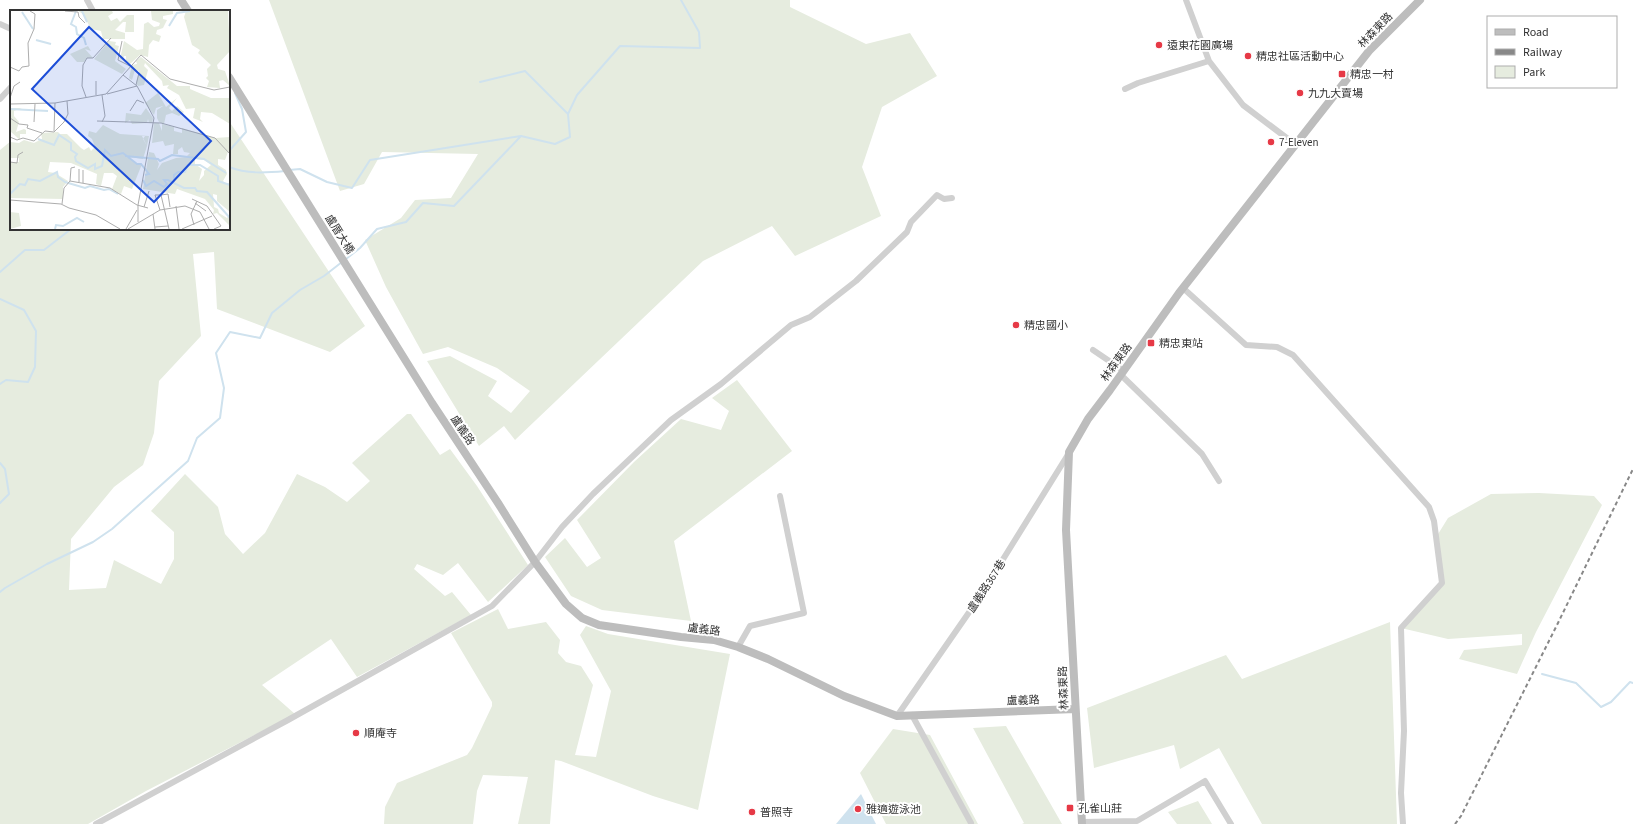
<svg xmlns="http://www.w3.org/2000/svg" width="1633" height="824" font-family="'Source Sans 3','Noto Sans TC',sans-serif">
  <style>
    .green { fill: #e6ecdf }
    .water { fill: #cfe2ee }
    .lines { fill: none; stroke-linecap: round; stroke-linejoin: round }
    .stream { stroke: #cfe2ee; stroke-width: 2 }
    .street { stroke: #d0d0d0; stroke-width: 6 }
    .secondary { stroke: #bdbdbd; stroke-width: 8 }
    .rail { stroke: #888; stroke-width: 2; stroke-dasharray: 4 3; stroke-linecap: butt }
    .poi-dot { fill: #e63946; stroke: #fff; stroke-width: 1.5 }
    .labels { text-anchor: middle; stroke-width: 4; stroke-linejoin: round; paint-order: stroke }
    .street-label { font-size: 11px; fill: #333; stroke: #fff }
    .poi-label { font-size: 11px; fill: #333; stroke: #fff; text-anchor: start }
    .inset-river { fill: none; stroke: #cfe2ee; stroke-width: 2 }
    .inset-road { fill: none; stroke: #adadad; stroke-width: 1 }
    .view { fill: #1d4ed8; fill-opacity: 0.15; stroke: #1d4ed8; stroke-width: 2 }
    .inset-edge { fill: none; stroke: #333; stroke-width: 2 }
  </style>
  <rect width="100%" height="100%" fill="#fff"/>
  <!-- green -->
  <path class="green" d="M269 0H790V7L866 44 910 33 937 76 882 107 862 167 881 216 795 256 772 226 703 261 515 440 504 426 479 446 427 361 450 356 497 381 488 396 511 413 530 391 497 368 448 347 423 354 386 287 365 240 401 218 415 200 451 198 478 154 382 152 364 184 340 191Z
    M229 121 365 326 330 352 217 309 214 252 193 254 201 336 159 381 154 433 143 465 114 487 71 539 69 590 106 588 114 560 161 584 174 559V532L151 511 185 474 218 507 225 534 243 554 265 533 297 474 325 487 347 502 370 481 352 463 407 414H411L440 455 450 449 477 486 528 565 488 602 458 563 443 575 417 564 414 569 445 596 452 592 471 615 357 677 331 639 262 685 295 714 146 791 88 824H0V150L11 141V229H229Z
    M737 380 792 451 674 541 691 621 602 610 571 596 545 557 565 538 587 567 601 558 577 520 634 462 681 419 721 430 729 411 712 398Z
    M1539 493 1594 496 1602 505 1536 632 1517 674 1459 659 1464 650 1522 645V634L1448 639 1401 628 1442 583 1435 539 1448 518 1491 494Z
    M498 609 508 629 546 622 560 640 558 653 566 662 581 666 593 685 575 755 596 757 611 691 580 635 586 626 608 634 730 654 698 810 653 796 561 761 555 760 550 824H518L528 777 483 775 477 791 473 824H384L385 807 397 783 467 755 472 748 492 706V702L451 633Z
    M1390 622 1397 824H1262L1219 748 1180 769 1174 745 1094 768 1087 708 1226 655 1242 679Z
    M1006 726 1062 824H1022L1024 823 973 728Z
    M893 729 930 735 978 824H886L860 773Z
    M1198 801 1212 824H1177L1168 812Z"/>
  <!-- water -->
  <path class="water" d="M861 794 876 824H836Z"/>
  <g class="lines">
    <!-- stream -->
    <path class="stream" d="M480 82 525 71 568 114
      M229 151 246 132 242 109 235 93
      M229 167C247 174 265 173 285 171
      M289 170 300 169 327 182 352 188 370 160 521 136 555 144 570 137 568 114 577 95 620 46 700 48 699 32 681 0
      M346 259 360 248 377 229 406 222 423 203 454 206 521 136
      M0 272 25 250H44L71 229
      M0 299 24 310 36 331 35 367 28 382 6 380 0 384
      M0 463 5 469 9 494 0 503
      M0 592 5 588 47 564 93 542 112 529 188 461 197 438 220 418 224 388 216 353 230 332 260 338 272 313 300 290 324 276 342 262
      M1542 674 1576 683 1601 707 1611 702 1630 682 1633 683"/>
    <!-- street -->
    <path class="street" d="M87 0 93 11
      M1186 0 1209 61 1243 105 1296 145
      M0 24 11 29
      M1125 89 1138 83 1209 61
      M0 99 11 87
      M1183 288 1246 345 1277 347 1293 355 1429 507 1434 521 1442 583 1401 628 1404 731 1401 793 1403 824
      M1093 350 1124 371
      M1121 375 1202 454 1219 481
      M738 647 750 626 804 613 780 496
      M912 715 971 823
      M897 716 979 598 1069 453
      M1082 822 1137 821 1205 781 1231 824
      M96 824 288 720 492 606 535 562 562 527 593 494 671 420 721 384 791 325 810 317 856 281 907 232 911 222 937 195 944 199 952 198"/>
    <!-- secondary -->
    <path class="secondary" d="M181 0 188 11
      M229 77 432 403 498 503 535 562 566 604 582 618 599 625 681 637 714 640 738 647 768 659 844 696 897 716 1075 709
      M1082 824 1066 530 1069 452 1088 419 1110 390 1179 293 1369 51 1420 0"/>
    <!-- rail -->
    <path class="rail" d="M1455 824 1461 816 1557 625 1633 469"/>
  </g>
  <!-- markers -->
  <g class="poi-dot">
    <circle cx="1159" cy="45" r="4"/>
    <circle cx="1248" cy="56" r="4"/>
    <rect x="1338" y="70" width="8" height="8" rx="2"/>
    <circle cx="1300" cy="93" r="4"/>
    <circle cx="1271" cy="142" r="4"/>
    <circle cx="1016" cy="325" r="4"/>
    <rect x="1147" y="339" width="8" height="8" rx="2"/>
    <circle cx="356" cy="733" r="4"/>
    <rect x="1066" y="804" width="8" height="8" rx="2"/>
    <circle cx="858" cy="809" r="4"/>
    <circle cx="752" cy="812" r="4"/>
  </g>
  <g class="labels">
    <!-- street labels -->
    <g class="street-label">
      <text transform="translate(1375 30) rotate(-46)" y="4">林森東路</text>
      <text transform="translate(340 234) rotate(58)" y="4">盧厝大橋</text>
      <text transform="translate(1116 362) rotate(-54)" y="4">林森東路</text>
      <text transform="translate(463 430) rotate(56)" y="4">盧義路</text>
      <text transform="translate(986 586) rotate(-57)" y="4">盧義路367巷</text>
      <text transform="translate(704 629) rotate(7)" y="4">盧義路</text>
      <text transform="translate(1063 688) rotate(-92)" y="4">林森東路</text>
      <text transform="translate(1023 700) rotate(-2)" y="4">盧義路</text>
    </g>
    <!-- poi labels -->
    <g class="poi-label">
      <text x="1167" y="49">遠東花園廣場</text>
      <text x="1256" y="60">精忠社區活動中心</text>
      <text x="1350" y="78">精忠一村</text>
      <text x="1308" y="97">九九大賣場</text>
      <text x="1279" y="146">7-Eleven</text>
      <text x="1024" y="329">精忠國小</text>
      <text x="1159" y="347">精忠東站</text>
      <text x="364" y="737">順庵寺</text>
      <text x="1078" y="812">孔雀山莊</text>
      <text x="866" y="813">雅適遊泳池</text>
      <text x="760" y="816">普照寺</text>
    </g>
  </g>
  <!-- overview -->
  <g transform="translate(10 10)">
    <rect width="220" height="220" fill="#fff"/>
    <path d="M68 1H102L103 3 98 6 101 11 107 8 110 12 117 5H124V22H115L116 12H113L105 20 115 23V29H93L91 21 81 19 73 4ZM141 1H163V4L153 6V9L157 10 153 18 147 20 146 24 151 26 149 32 143 30 139 35 138 47 130 45 120 54 116 51V46H114L113 50 110 49 114 31 127 40 133 39 134 14 138 12 144 17 149 16 150 13 142 10ZM176 1H218L220 41 207 55 208 59 215 61 220 76 213 70 209 71 210 78 197 77 199 71 196 68 198 66 197 59 201 55 188 43 190 40 182 35 174 7ZM99 31 106 32 105 35 109 36 105 51 116 59 112 64 84 49ZM78 36 81 41 75 39 83 48H77L74 52H67L60 44ZM131 47 167 76H180V79L201 88H220V114L202 103 191 102 190 109 193 112 183 108 185 98 176 99 169 85 157 78 159 75 153 76 152 71 135 53 134 56 138 60 134 75 128 76 126 73 129 61 125 60 122 70 119 68 122 55 127 54 126 51ZM148 83 156 97 167 88 159 98 162 101 167 96 174 102 169 106 162 103 156 105 154 114 149 112 147 108V100L153 96 146 98 144 105 135 93ZM0 98H12L4 101V106L9 112 6 122 14 119 16 120V124H10V130L0 121ZM136 98 143 108 142 113H139L138 109 137 113 122 114 120 110 115 113 116 103 131 105ZM144 113H149L152 121V114L164 117V121L172 123V118L205 128 220 127V143L218 142 215 150 208 149V155L216 160 217 164 213 171 216 174 220 173V202L207 191V185L203 184 204 197 208 199 209 203 217 208 220 204V216L207 203 203 204 204 200 195 189 167 179 165 184 133 179 139 142 144 143 149 154 147 160 152 153 166 148 176 147 180 143 174 142 172 137 168 140V144H163L164 134 155 136 153 131 142 133ZM185 149 194 150 201 155 194 161V165L189 171 192 159 185 154ZM93 115 110 124 139 126 137 136 133 129 135 126H132L137 136 133 149 119 147 126 154H132L122 179 114 176 111 184 102 179 107 166 103 163H94L91 176 86 174 87 164 61 153 40 152 38 162 45 163 58 171 53 177V189L0 188V152H9V148H1L0 132 9 133 14 130 24 133 32 129 31 123 48 122 50 124H57L71 138 74 140 79 137 81 141 85 137 82 129 78 126 79 121 86 123ZM0 202 9 203 11 216 0 219Z" fill="#e6ecdf" fill-rule="evenodd"/>
    <path class="inset-river" d="M66 1 61 14 66 17 67 24 74 28 76 35M72 1 77 12M12 2 23 19M159 16 167 3 180 1M26 30 41 34M0 99 38 101M28 129 44 135 49 125 61 133V140L67 144 65 147 66 151 78 158 85 154V159L92 156 95 140 101 146 113 143 127 154H131L139 164 135 165M115 146 148 149 150 151 162 145 194 149 216 163M133 170 136 176 144 171 154 177 157 174 154 170H158L174 178H185L187 181 197 182 220 208M164 172V165L168 162H175L178 155H190L208 166V171L220 175M0 184 10 174 15 175 18 169 30 171 47 162 48 167 55 172 75 178 80 176 94 180 99 179 108 184M45 219 46 215 53 216 67 208 74 212"/>
    <path class="inset-road" d="M55 1 68 2 69 7 75 13M112 31 108 50 120 56M0 57 9 61 12 57 19 56 18 33 24 19 25 4 20 1M113 65 127 76 144 108 128 195V212M126 75 129 63M97 84 127 76M86 85V71M92 85 95 106 92 112M76 87 72 76 73 55 77 48H83L101 28M0 88 4 76 10 72M0 94 45 93 96 84 131 45 160 69 204 80 220 77M120 101 127 90 134 93M0 108 9 114 18 115 17 118 32 123M87 111 151 113 205 128 220 144M24 112 25 94M44 121 45 93M44 122 54 112 58 104 57 91M0 127 7 130 13 128 24 131 35 121 44 122M0 152 7 153 8 145 13 142M60 171 61 158 65 157M69 172V159M73 173V160M151 185 158 184 160 197M182 189 197 196 211 216 204 219M0 190 51 194 59 198 86 205 110 219M185 193 196 201M52 194 54 178 60 171 100 178 127 195 138 198M166 196 169 219M134 197 139 181M150 200 145 185H151L159 219M143 204 145 219M184 215 181 204 187 191M145 217 158 216M116 219 127 200M118 219 150 200 175 196 190 202 199 219M172 219 202 206"/>
    <path class="view" d="M79 17 201 131 144 192 22 79Z"/>
    <rect width="220" height="220" class="inset-edge"/>
  </g>
  <!-- legend -->
  <rect x="1487" y="16" width="130" height="72" fill="#ffffff" stroke="#adadad"/>
  <rect x="1495" y="29" width="20" height="6" fill="#bdbdbd" stroke="#adadad"/>
  <text x="1523" y="36" font-size="12" fill="#333333">Road</text>
  <rect x="1495" y="49" width="20" height="6" fill="#888888" stroke="#adadad"/>
  <text x="1523" y="56" font-size="12" fill="#333333">Railway</text>
  <rect x="1495" y="66" width="20" height="12" fill="#e6ecdf" stroke="#adadad"/>
  <text x="1523" y="76" font-size="12" fill="#333333">Park</text>
</svg>
